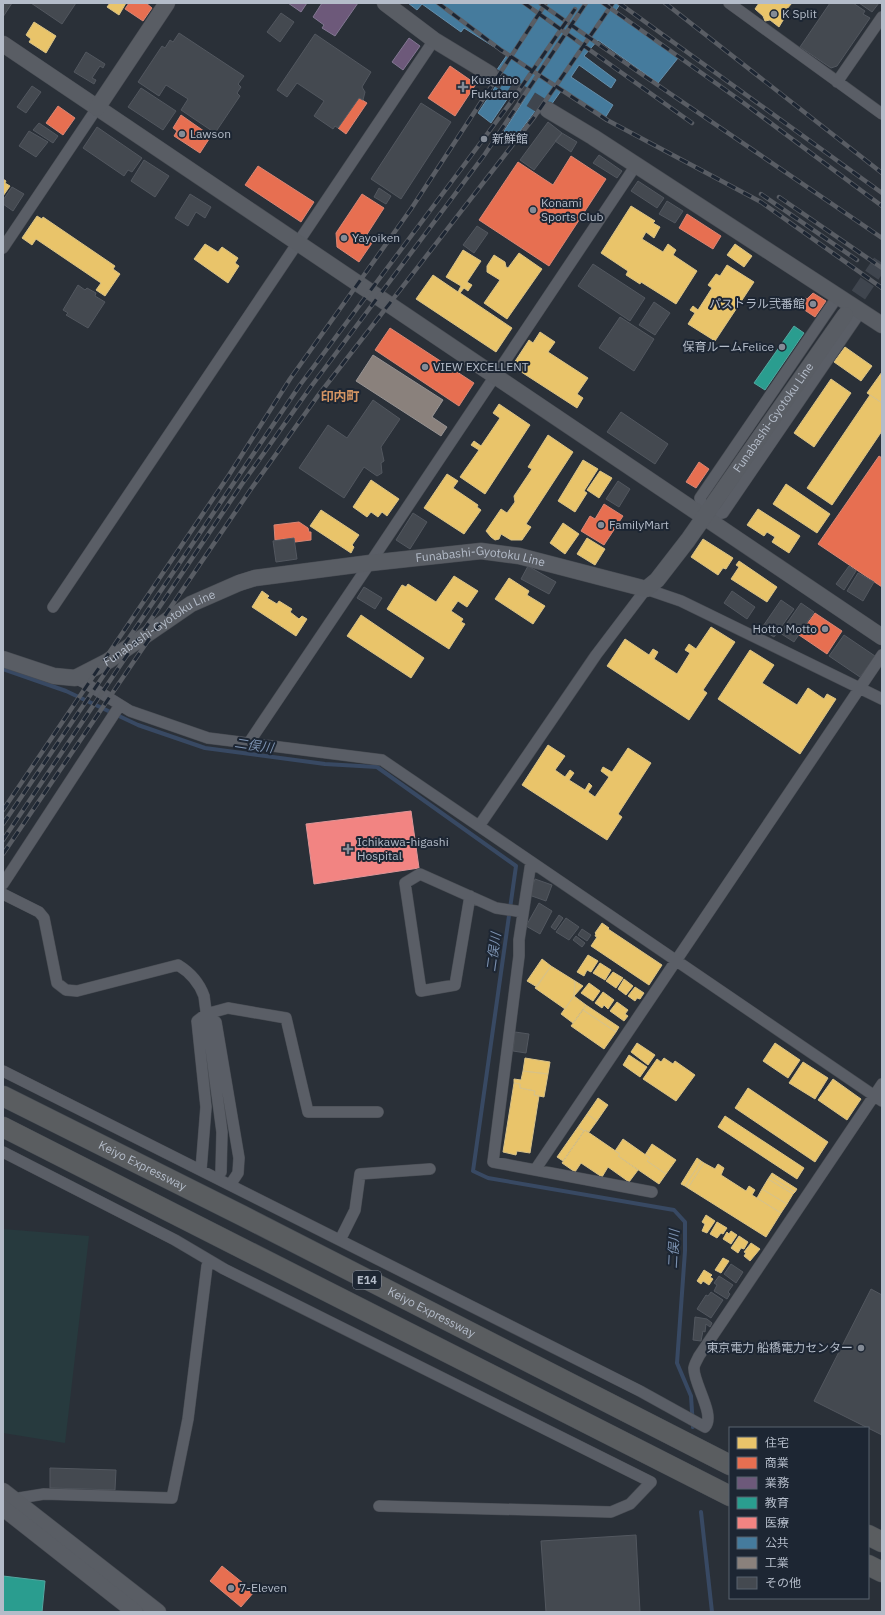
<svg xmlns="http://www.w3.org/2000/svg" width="885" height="1615" font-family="'IBM Plex Sans','Noto Sans JP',sans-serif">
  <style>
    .green { fill: #273a3e }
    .homes { fill: #e9c46a; stroke: #d9c286 }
    .shops { fill: #e76f51; stroke: #d88675 }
    .offices { fill: #6d597a; stroke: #827792 }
    .schools { fill: #2a9d8f; stroke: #53a6a0 }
    .health { fill: #f28482; stroke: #df9597 }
    .public { fill: #457b9d; stroke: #668eaa }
    .industry { fill: #8a817c; stroke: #979393 }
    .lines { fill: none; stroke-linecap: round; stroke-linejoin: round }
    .stream { stroke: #384963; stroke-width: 4 }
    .building { fill: #444950; stroke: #52575f }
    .secondary-tunnel { stroke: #3f454e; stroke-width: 16; stroke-dasharray: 16 8; stroke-linecap: butt }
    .street-casing { stroke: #484c53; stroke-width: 12 }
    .secondary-casing { stroke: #484c53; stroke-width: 17 }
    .highway-casing { stroke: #474c53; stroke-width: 21 }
    .street { stroke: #5a5e66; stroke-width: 11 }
    .secondary { stroke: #595d64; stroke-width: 16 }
    .highway { stroke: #5a5d60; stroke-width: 20 }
    .rail-casing { stroke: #595d64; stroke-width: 4.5 }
    .rail { stroke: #1d2633; stroke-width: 3; stroke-dasharray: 9; stroke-linecap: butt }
    .poi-dot { fill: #848b96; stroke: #1d2633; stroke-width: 1.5 }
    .labels { text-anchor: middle; stroke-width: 4; stroke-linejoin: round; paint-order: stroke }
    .shield { fill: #1d2633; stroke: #878f9c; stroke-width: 1 }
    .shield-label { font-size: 11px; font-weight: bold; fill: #b4bcc9 }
    .poi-label { font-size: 12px; fill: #b4bcc9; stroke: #1d2633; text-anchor: start }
    .street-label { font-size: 12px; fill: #b4bcc9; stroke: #1d2633 }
    .neighbourhood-label { font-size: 13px; font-weight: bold; fill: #d59563; stroke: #1d2633 }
    .water-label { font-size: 13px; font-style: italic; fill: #7c92b1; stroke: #1d2633 }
  </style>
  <rect width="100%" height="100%" fill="#2a3038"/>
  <!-- green -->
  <path class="green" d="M3 1229 89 1236 65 1443 3 1433Z"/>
  <!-- homes -->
  <path class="homes" d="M110 3H126L119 15 107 7Z
    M759 3H792L786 10 788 12 779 27 770 20 765 21 763 16 755 9Z
    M34 22 56 36 46 53 29 42 31 39 26 35Z
    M3 179 6 181 5 183 10 186 3 196Z
    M631 206 655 221 653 223 660 227 654 238 646 232 642 239 663 252 668 244 676 250 673 255 697 271 676 304 641 282 640 284 626 275 628 271 601 253Z
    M37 216 42 219 43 217 115 266 113 269 120 274 105 296 96 290 101 283 36 239 32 245 22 238Z
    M205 244 218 252 222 247 238 258 235 263 239 266 228 283 194 259Z
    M735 244 752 256 744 267 727 255Z
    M463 250 481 261 467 282 472 285 468 291 464 288 460 293 512 328 496 352 416 299 433 275 458 292 461 286 446 277Z
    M519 253 542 269 507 319 484 303 500 280 487 272V266L494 255 505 262 506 267 508 268Z
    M727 265 754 282 715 341 688 324 695 313 690 310 693 306 698 310 712 288 708 285 716 274 720 276Z
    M540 332 555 342 548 352 588 378 577 394 583 398 577 408 512 366 529 340 533 343Z
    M845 347 872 366 861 381 834 362Z
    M882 372V403L867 393Z
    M831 379 851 393 814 447 794 433Z
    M870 395 882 403V431L832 505 807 488Z
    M499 404 530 425 485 494 460 477 479 450 471 445 474 441 481 446 500 418 493 413Z
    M548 435 573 452 526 524 531 527 522 540H511L501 534 499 539 495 540 491 537 486 531 501 509 507 513 515 502 514 496 532 469 528 467Z
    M583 460 598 469 584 491 587 493 575 512 558 501Z
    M600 471 612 478 599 498 587 490Z
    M447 474 458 481 453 488 478 505 477 507 481 510 464 534 424 508Z
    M371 480 399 499 387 516 382 512 378 517 371 512 367 517 353 507Z
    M786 484 830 514 817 533 773 504Z
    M758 509 800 536 789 553 772 542 775 537 767 532 764 536 747 525Z
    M321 510 359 535 352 545 354 547 351 553 310 526Z
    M563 523 579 534 565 554 550 543Z
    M587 538 605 549 595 565 577 554Z
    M703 539 733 558 726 569 723 568 718 575 691 557Z
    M739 561 777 587 767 602 731 579 739 567 736 565Z
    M454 576 478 591 467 607 458 601 451 611 463 619 461 622 465 624 449 649 387 609 402 585 406 587 408 584 436 602Z
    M509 578 529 591 527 595 545 606 533 624 495 599Z
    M262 591 269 596 267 598 277 604 279 601 292 609 290 612 299 619 302 616 307 619 296 636 252 607Z
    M361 615 424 658 411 678 347 636Z
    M711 627 735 642 703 690 707 693 689 720 607 666 625 639 649 655 653 649 658 652 654 659 677 674 690 653 685 650 689 644 696 649Z
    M750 650 774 665 762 683 797 705 808 688 824 699 827 694 836 699 800 754 718 699Z
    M548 745 565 756 555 770 565 777 570 770 574 773 569 780 585 790 589 783 592 786 588 792 595 797 609 777 601 771 603 767 612 772 628 748 651 763 618 814 622 817 607 840 522 785Z
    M602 923 609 928 608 929 662 965 649 985 591 946 597 937 595 936 596 934 595 933Z
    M588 955 598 961 591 972 587 970 584 976 577 972Z
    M542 959 551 966 537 987 527 981Z
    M600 963 611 970 605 980 593 973Z
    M551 966 575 981 574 996 565 1009 535 988Z
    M613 972 623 978 616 988 606 981Z
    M624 979 633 986 626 995 618 989Z
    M575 981 583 986 574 996Z
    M589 983 600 991 593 1001 581 993Z
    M635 987 644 993 640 999 637 998 635 1001 628 996Z
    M603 992 614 1000 608 1009 604 1005 602 1008 595 1003Z
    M574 996 586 1005 573 1023 561 1014Z
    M617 1002 628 1010 625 1014 628 1016 624 1021 610 1011Z
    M586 1005 619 1027 616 1032 583 1010Z
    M583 1010 616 1032 604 1049 571 1026Z
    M637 1043 655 1055 648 1065 631 1052Z
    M775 1043 800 1060 788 1078 763 1061Z
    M629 1055 647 1067 640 1077 623 1065Z
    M525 1058 550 1062 548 1074 523 1071Z
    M664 1058 673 1064 675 1061 695 1075 676 1101 643 1079 657 1059 661 1062Z
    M803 1062 828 1078 815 1099 789 1083Z
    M523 1071 548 1074 544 1097 534 1095 535 1091 520 1088V1084L514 1083V1079L521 1080Z
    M833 1079 861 1099 847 1120 818 1100Z
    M514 1083 520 1084V1088L535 1091 534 1095 539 1096 530 1153 517 1151 516 1155 503 1152Z
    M748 1088 828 1142 815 1162 735 1108Z
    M598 1098 608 1105 597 1121 587 1114Z
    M587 1114 597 1121 589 1132 585 1130 584 1131 578 1127Z
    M725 1116 804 1168 797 1179 718 1127Z
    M578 1127 584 1131 563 1161 557 1157Z
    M585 1130 620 1154 618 1156 638 1170 629 1182 608 1167 602 1177 581 1163 575 1172 562 1163Z
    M623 1139 650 1158 647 1161 666 1174 659 1184 618 1156 620 1154 615 1151Z
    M652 1144 676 1160 666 1174 647 1161 650 1158 645 1155Z
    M697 1158 701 1161 685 1186 681 1184Z
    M701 1161 704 1163 688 1188 685 1186Z
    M704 1163 715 1169 718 1164 724 1168 721 1175 746 1191 749 1186 755 1190 752 1195 781 1213 766 1237 688 1188Z
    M772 1173 797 1189 795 1192 770 1176Z
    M770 1176 795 1192 793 1194 768 1179Z
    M768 1179 793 1194 787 1204 762 1189Z
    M762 1189 787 1204 781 1213 757 1198Z
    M706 1215 715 1221 707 1233 702 1231 705 1224 702 1222Z
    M717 1222 727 1228 723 1234 721 1233 717 1238 710 1234Z
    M731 1231 737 1235 731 1244 723 1239 727 1232 729 1234Z
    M739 1236 748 1242 744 1249 741 1248 738 1253 731 1248Z
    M751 1243 760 1249 750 1261 744 1256 746 1253 744 1252Z
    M723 1258 729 1261 721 1273 715 1270Z
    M704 1270 712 1275 710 1277 713 1279 709 1285 703 1281 701 1284 697 1281Z"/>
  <!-- shops -->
  <path class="shops" d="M129 3H146L152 8 143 21 125 9Z
    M450 66 476 84 455 116 428 98Z
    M359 98 367 103 346 134 338 128Z
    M58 106 75 118 63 135 46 123Z
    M181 115 211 136 200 153 174 136 177 131 173 128Z
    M571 156 606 179 549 266 479 220 518 162 553 185Z
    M258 166 314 202 301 222 245 185Z
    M362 194 384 208 364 239 372 243 359 262 337 247 336 233Z
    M687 214 721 236 713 249 679 228Z
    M813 293 826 301 815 317 800 307 805 298 807 299Z
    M390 328 474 383 459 406 375 350Z
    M879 456 882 458V587L818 544Z
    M699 462 709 469 696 488 686 482Z
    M604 504 623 516 604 545 581 531 590 516 595 519Z
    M299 522 308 528 309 532H311V540L295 542 294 538 275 540 274 525Z
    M815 613 842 631 827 654 799 635Z
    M222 1566 254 1592 241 1607 210 1581Z"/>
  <!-- offices -->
  <path class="offices" d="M288 3H307L301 12Z
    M322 3H358L335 36 322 28 324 25 313 17Z
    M409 38 420 46 403 70 392 62Z"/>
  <!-- schools -->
  <path class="schools" d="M794 326 804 333 765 390 754 383Z
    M3 1576 45 1581 42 1612H3Z"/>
  <!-- health -->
  <path class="health" d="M411 811 419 868 314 884 306 824Z"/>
  <!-- public -->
  <path class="public" d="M408 3H621L614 13 678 58 658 83 598 40 584 56 616 80 611 88 579 65 571 77 613 105 605 118 561 91 546 112 538 107 515 138 504 131 526 97 514 89 491 123 478 113 501 78 494 74 507 55 464 28 461 32 422 4 417 10Z"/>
  <!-- industry -->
  <path class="industry" d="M373 355 443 400 432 417 447 427 441 436 356 381Z"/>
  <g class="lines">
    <!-- stream -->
    <path class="stream" d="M3 669 66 691 138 725 205 748 325 764 377 767 516 866 473 1171 488 1178 674 1210 685 1222V1251L677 1363 691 1396 693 1427
      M701 1512 712 1612"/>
  </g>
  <!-- building -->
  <path class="building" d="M3 3H12L3 17Z
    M31 3H76L62 24Z
    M830 3H853L865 11 863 14 870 18 837 66 831 68 800 47Z
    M859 3H879L872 12Z
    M281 13 294 22 280 42 267 32Z
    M179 33 244 76 238 84 241 87 237 93 240 96 215 133 181 110 188 99 166 85 159 96 138 82 162 46 165 48 170 40 173 42Z
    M315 34 371 72 362 87 365 92 363 100 359 98 338 128 335 126 333 129 314 116 324 101 297 83 287 97 277 90Z
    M86 52 105 64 103 68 100 66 92 78 96 80 94 84 74 72Z
    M32 86 41 92 26 113 17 107Z
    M141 88 176 111 163 130 128 107Z
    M421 103 451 122 401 199 371 179Z
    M548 122 562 133 534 170 520 160Z
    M39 123 58 136 53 143 33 130Z
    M97 127 142 158 132 172 128 170 124 176 83 148Z
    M29 131 48 142 36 157 19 146Z
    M562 133 577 142 571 152 555 141Z
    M599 155 622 171 617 178 593 163Z
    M144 160 169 176 155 197 131 181Z
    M638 181 664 198 657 208 631 191Z
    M12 187 24 194 13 211 3 204V200Z
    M379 188 391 196 386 204 374 197Z
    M190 194 211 207 205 218 196 212 188 226 175 218Z
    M667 201 683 211 675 223 659 214Z
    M477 226 488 233 474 253 463 245Z
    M593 264 645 298 630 321 578 286Z
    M78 285 85 290 87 288 96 293 95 296 105 302 88 328 66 315 68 313 63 310Z
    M654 302 670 313 655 335 639 325Z
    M620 317 654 339 634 371 599 348Z
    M373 400 400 419 381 447 384 461 381 463 382 473 377 476 364 467 344 498 299 468 328 425 347 438Z
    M621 412 668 444 655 464 607 432Z
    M618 481 630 489 619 507 606 499Z
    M413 513 427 522 410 549 396 540Z
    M294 538 297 559 276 562 273 541Z
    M528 566 556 582 549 594 521 579Z
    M849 566 856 571 844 590 836 584Z
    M858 573 874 582 863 601 847 591Z
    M364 587 382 598 375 609 357 598Z
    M732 591 755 607 747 619 724 603Z
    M781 600 794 609 774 637 761 629Z
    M801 603 814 612 794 642 780 633Z
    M844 635 875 656 860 677 829 656Z
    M535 879 552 885 546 901 529 895Z
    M539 903 552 911 540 934 526 926Z
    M559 915 563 918 555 930 551 927Z
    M566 918 579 927 569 940 556 932Z
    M582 929 591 935 587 941 578 935Z
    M576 936 585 943 582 947 573 940Z
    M515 1032 529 1034 526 1053 513 1051Z
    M731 1264 743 1272 736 1283 724 1274Z
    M719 1276 733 1285 728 1292 730 1294 727 1299 714 1291 717 1285 714 1283Z
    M871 1289 882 1295V1435L814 1401Z
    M711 1292 723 1300 711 1318 697 1309 706 1295 708 1296Z
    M695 1317 707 1319 712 1323 710 1327 706 1324 705 1332 703 1331 701 1341 693 1340Z
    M50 1468 116 1470 115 1490 50 1488Z
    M636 1535 640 1612H546L541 1541Z"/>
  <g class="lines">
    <!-- secondary-tunnel -->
    <path class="secondary-tunnel" d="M490 74 548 110
      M845 315 882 260"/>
    <!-- street casing -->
    <g class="street-casing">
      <path id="street" d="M729 3 882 114
        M837 82 882 17
        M3 248 97 108
        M838 296 700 498 705 517 723 513 861 311
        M53 607 434 40
        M75 678 85 683 130 711 208 738 382 760 882 1101
        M248 744 370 563 636 165
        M479 826 596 655 646 589 681 601 882 699
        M531 862 519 940V956L493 1162 652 1192
        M3 884 120 705
        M3 894 39 912 44 918 57 983 66 990 77 991 178 965C191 973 199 982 204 996L222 1132 221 1172
        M470 896 455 985 421 991 405 883 420 874 496 908 523 912
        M206 1014 216 1022 239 1158 238 1173 230 1185
        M3 1071 640 1391 705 1427C716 1415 693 1383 694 1368 694 1365 697 1360 699 1356L882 1084
        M3 1152 175 1240 224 1269 651 1482 630 1504 611 1512 379 1506
        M201 1170 206 1107 197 1021 206 1014 228 1008 286 1018 308 1112H378
        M535 1170 882 655
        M340 1240 355 1210 360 1174 430 1169
        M11 1501 13 1499 44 1494 172 1498 188 1419 207 1266"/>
    </g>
    <!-- secondary casing -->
    <g class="secondary-casing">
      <g id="secondary">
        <path d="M385 3 434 40 490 74"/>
        <path d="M3 44 882 637"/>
        <path d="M97 108 167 3"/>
        <path d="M548 110 593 137 882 325"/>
        <path id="s1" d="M3 659 54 676 75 678 108 661 191 604 239 583 255 578 370 563 481 551 519 556 646 589 657 580 688 540 845 315"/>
        <path d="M3 1491 158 1612"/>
        <path d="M3 1508 135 1612"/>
      </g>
    </g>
    <!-- highway casing -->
    <g class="highway-casing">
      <g id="highway">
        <path id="s2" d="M3 1096 243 1216 730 1465"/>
        <path d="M3 1127 730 1496"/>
        <path d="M868 1535 882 1542"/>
        <path d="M868 1565 882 1572"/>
      </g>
    </g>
    <!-- street -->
    <use href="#street" class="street"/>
    <!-- secondary -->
    <use href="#secondary" class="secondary"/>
    <!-- highway -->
    <use href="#highway" class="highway"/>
    <!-- rail casing -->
    <g class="rail-casing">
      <path id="rail" d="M438 3 501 50 607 120 761 202 882 288
        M524 3 692 123
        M603 3 741 101 882 206
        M619 3 882 193
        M665 3 882 173
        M541 4 637 71 882 238
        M761 194 857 260
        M779 197 882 268
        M3 810 229 475 290 379 411 209 546 3
        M3 824 300 385 511 102 575 9
        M3 840 242 484 310 388 485 154 586 3
        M3 854 251 489 317 397 535 116 613 3"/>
    </g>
    <!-- rail -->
    <use href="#rail" class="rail"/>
  </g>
  <!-- markers -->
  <g class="poi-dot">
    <circle cx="774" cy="14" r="4"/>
    <path d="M461 81h4v4h4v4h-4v4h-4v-4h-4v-4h4z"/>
    <circle cx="182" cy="134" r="4"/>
    <circle cx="484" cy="139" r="4"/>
    <circle cx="533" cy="210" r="4"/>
    <circle cx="344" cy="238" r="4"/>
    <circle cx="813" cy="304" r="4"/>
    <circle cx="782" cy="347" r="4"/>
    <circle cx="425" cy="367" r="4"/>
    <circle cx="601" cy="525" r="4"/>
    <circle cx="825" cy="629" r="4"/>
    <path d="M346 843h4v4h4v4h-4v4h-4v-4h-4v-4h4z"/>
    <circle cx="861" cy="1348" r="4"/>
    <circle cx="231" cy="1588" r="4"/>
  </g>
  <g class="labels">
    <!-- shield labels -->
    <rect class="shield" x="353" y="1271" width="28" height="18" rx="3"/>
    <g class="shield-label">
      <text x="367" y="1284">E14</text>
    </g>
    <!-- poi labels -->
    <g class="poi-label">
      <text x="782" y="18">K Split</text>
      <text x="471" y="84">Kusurino<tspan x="471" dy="14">Fukutaro</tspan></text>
      <text x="190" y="138">Lawson</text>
      <text x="492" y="143">新鮮館</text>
      <text x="541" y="207">Konami<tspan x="541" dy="14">Sports Club</tspan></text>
      <text x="352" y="242">Yayoiken</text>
      <text x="805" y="308" text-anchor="end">パストラル弐番館</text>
      <text x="774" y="351" text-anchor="end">保育ルームFelice</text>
      <text x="433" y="371">VIEW EXCELLENT</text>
      <text x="609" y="529">FamilyMart</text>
      <text x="817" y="633" text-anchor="end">Hotto Motto</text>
      <text x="357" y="846">Ichikawa-higashi<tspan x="357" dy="14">Hospital</tspan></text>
      <text x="853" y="1352" text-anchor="end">東京電力 船橋電力センター</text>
      <text x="239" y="1592">7-Eleven</text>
    </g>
    <!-- street labels -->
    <g class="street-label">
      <text dy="4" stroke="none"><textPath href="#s1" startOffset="893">Funabashi-Gyotoku Line</textPath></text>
      <text dy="4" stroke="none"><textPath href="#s1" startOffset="509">Funabashi-Gyotoku Line</textPath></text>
      <text dy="4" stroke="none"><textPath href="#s1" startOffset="173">Funabashi-Gyotoku Line</textPath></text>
      <text dy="4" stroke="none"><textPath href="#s2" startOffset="156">Keiyo Expressway</textPath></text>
      <text dy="4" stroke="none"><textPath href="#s2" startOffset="480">Keiyo Expressway</textPath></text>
    </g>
    <!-- neighbourhood labels -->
    <g class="neighbourhood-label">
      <text x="340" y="401">印内町</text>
    </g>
    <!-- water labels -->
    <g class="water-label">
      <text transform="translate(254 745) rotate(8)" y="5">二俣川</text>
      <text transform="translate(493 952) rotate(-82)" y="5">二俣川</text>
      <text transform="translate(673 1249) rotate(-87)" y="5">二俣川</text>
    </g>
  </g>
  <!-- border -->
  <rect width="885" height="1615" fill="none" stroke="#b4bcc9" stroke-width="8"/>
  <!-- legend -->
  <rect x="729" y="1427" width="140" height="172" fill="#1d2633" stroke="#59626f"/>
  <rect x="737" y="1437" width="20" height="12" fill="#e9c46a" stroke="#59626f"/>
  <text x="765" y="1447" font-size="12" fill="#b4bcc9">住宅</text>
  <rect x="737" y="1457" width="20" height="12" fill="#e76f51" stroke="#59626f"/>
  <text x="765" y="1467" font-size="12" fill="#b4bcc9">商業</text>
  <rect x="737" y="1477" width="20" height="12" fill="#6d597a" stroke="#59626f"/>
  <text x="765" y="1487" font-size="12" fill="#b4bcc9">業務</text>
  <rect x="737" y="1497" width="20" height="12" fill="#2a9d8f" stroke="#59626f"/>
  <text x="765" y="1507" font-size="12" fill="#b4bcc9">教育</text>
  <rect x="737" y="1517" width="20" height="12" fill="#f28482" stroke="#59626f"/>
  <text x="765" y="1527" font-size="12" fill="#b4bcc9">医療</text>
  <rect x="737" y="1537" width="20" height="12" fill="#457b9d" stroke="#59626f"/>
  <text x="765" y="1547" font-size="12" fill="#b4bcc9">公共</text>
  <rect x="737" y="1557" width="20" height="12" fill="#8a817c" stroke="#59626f"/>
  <text x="765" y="1567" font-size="12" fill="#b4bcc9">工業</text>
  <rect x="737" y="1577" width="20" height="12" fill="#444950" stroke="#59626f"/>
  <text x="765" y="1587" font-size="12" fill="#b4bcc9">その他</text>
</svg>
